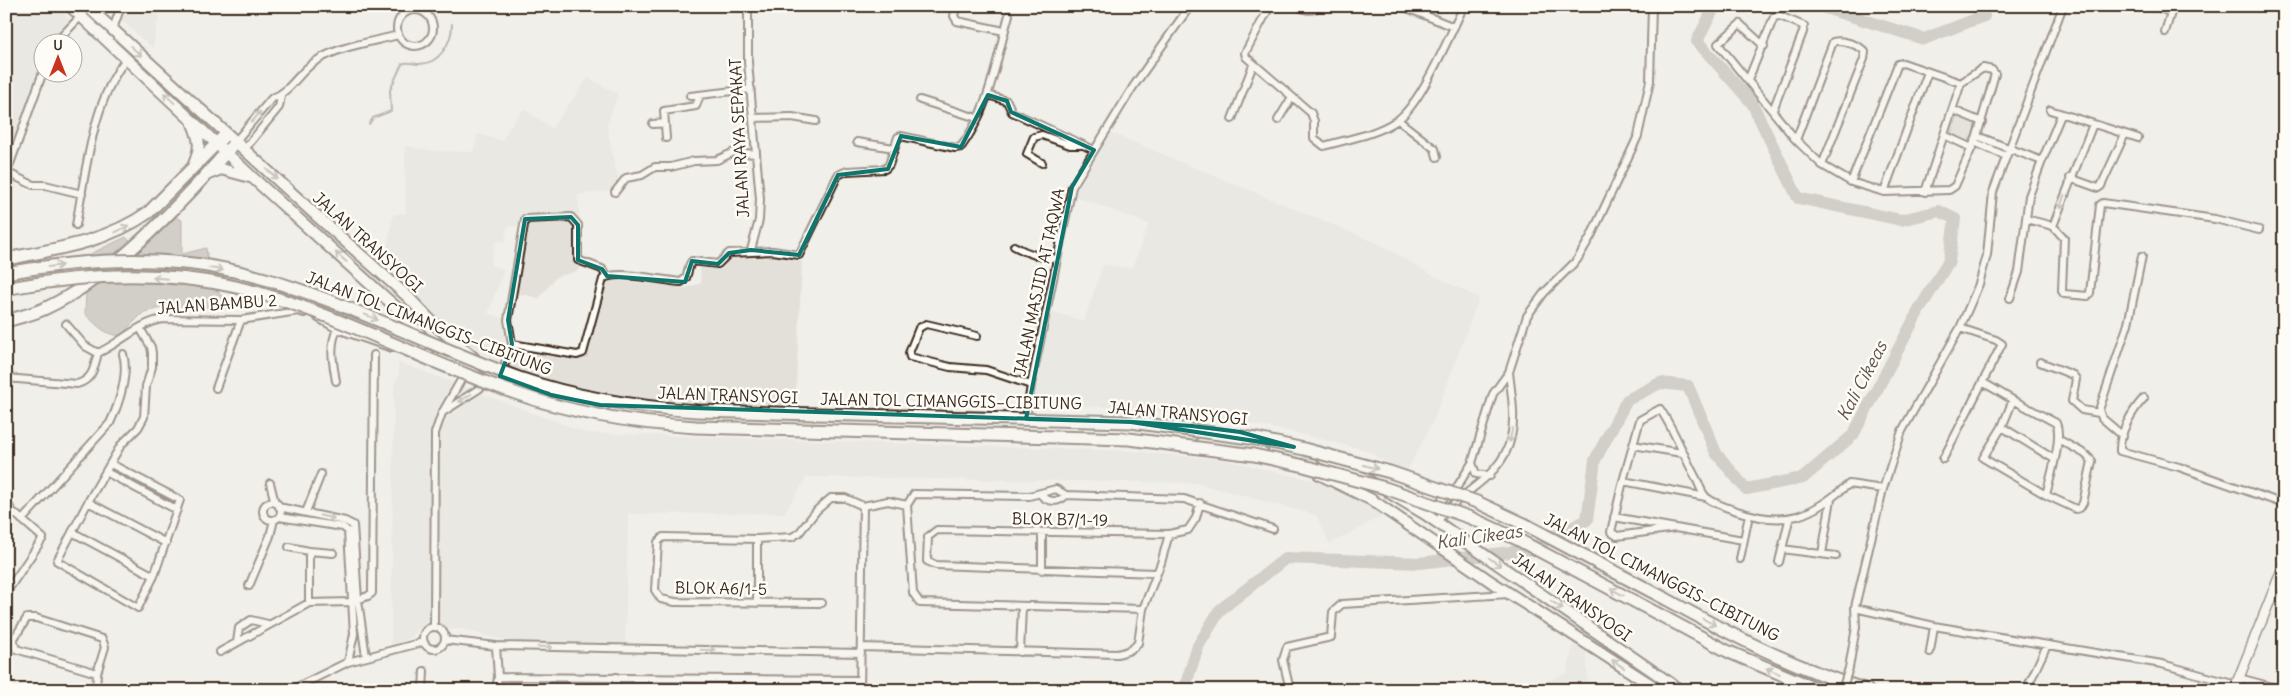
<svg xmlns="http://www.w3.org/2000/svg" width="2290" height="696" font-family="Delius,sans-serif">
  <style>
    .built { fill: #e3e0da }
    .green { fill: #d7d2cc; stroke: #897e75 }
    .water { fill: #aea69f; stroke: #80746b }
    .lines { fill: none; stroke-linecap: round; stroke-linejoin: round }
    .stream { stroke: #80746b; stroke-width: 2 }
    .river { stroke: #aea69f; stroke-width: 12 }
    .minor-casing { stroke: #3b2a1e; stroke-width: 10 }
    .secondary-casing { stroke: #3b2a1e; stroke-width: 12 }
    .trunk-casing { stroke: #3b2a1e; stroke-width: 14 }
    .motorway-casing { stroke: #3b2a1e; stroke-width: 15 }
    .minor { stroke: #fdfcf7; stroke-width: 6 }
    .secondary { stroke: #fdfcf7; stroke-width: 9 }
    .trunk { stroke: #fdfcf7; stroke-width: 10 }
    .motorway { stroke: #fdfcf7; stroke-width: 11 }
    .minor-bridge-casing { stroke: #3b2a1e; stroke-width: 10; stroke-linecap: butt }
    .motorway-bridge-casing { stroke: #3b2a1e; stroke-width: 15; stroke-linecap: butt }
    .minor-bridge { stroke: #fdfcf7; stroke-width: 6 }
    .motorway-bridge { stroke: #fdfcf7; stroke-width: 11 }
    .oneway { stroke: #9c938a }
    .marked { fill: none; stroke: #0f766e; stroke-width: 4; stroke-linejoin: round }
    .labels { text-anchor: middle; stroke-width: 5; stroke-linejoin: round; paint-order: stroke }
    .street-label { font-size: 16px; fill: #3b2a1e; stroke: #fdfcf7 }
    .water-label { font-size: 18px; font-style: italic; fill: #63554b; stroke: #fdfcf7 }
  </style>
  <rect width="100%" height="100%" fill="#f1efea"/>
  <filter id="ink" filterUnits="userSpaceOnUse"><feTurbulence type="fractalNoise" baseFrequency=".02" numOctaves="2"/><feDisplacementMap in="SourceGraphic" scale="10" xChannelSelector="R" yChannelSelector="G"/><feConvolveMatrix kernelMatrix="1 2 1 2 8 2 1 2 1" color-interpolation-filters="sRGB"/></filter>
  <g filter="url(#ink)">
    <!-- built -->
    <path class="built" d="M6 6H56L73 22 51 42H42V62L6 164Z
      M105 6H163L156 28 153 48Z
      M588 78 618 94 607 125 613 159 621 189 578 195 582 259 578 271 556 277 539 298 511 292 523 225 507 227 505 241H496L490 265 504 270 488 313 510 321 513 349 561 357 583 356 608 279 686 288 701 283 700 268 722 269 730 258 774 257 802 262 795 406 659 402 587 392 507 367 463 341 384 269 393 215 406 213 405 146 434 151 473 152 478 134 502 141 513 122 524 109 552 128Z
      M1111 133 1379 244 1432 275 1479 298 1434 419 1406 473 1365 450 1284 430 1219 418 1117 407 1028 405 1050 311 1084 321 1103 265 1132 268 1149 224 1074 196Z
      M398 362 586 433 1130 451 1226 460 1319 482 1355 496 1385 514 1330 544 1316 515 1197 483 807 477 784 513 628 514 625 648 560 647 500 639 460 629H418L412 637 391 646 394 385 399 375Z
      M1574 639 1586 648 1588 690H1530V688L1567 673Z"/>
    <!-- green -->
    <path class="green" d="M1957 113 1977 121 1969 145 1950 138Z"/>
    <!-- water -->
    <path class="water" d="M176 217 182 220V254L206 248C210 276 211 288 233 308L169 306 144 312 121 335C106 337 96 324 85 314L87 268 92 253 126 237 139 252Z"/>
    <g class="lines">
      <!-- stream -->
      <path class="stream" d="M369 124 373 118 391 111 390 90 402 64C408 61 412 64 418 64 439 65 452 43 452 24"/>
      <!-- river -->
      <path class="river" d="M1819 6 1924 39 1984 16 1978 6
        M1184 690 1198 646 1220 610 1286 558 1420 563 1527 550 1587 520 1595 460 1627 400 1660 383 1688 386 1716 453 1746 489 1803 478 1853 435 1919 310 1949 261 1955 219 1939 211 1901 220 1798 198 1752 103 1697 41 1715 6"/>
      <!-- minor casing -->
      <g class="minor-casing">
        <path id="minor" d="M748 6V62L760 199 759 220 751 250
          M956 6 954 16 957 21 1004 31
          M1270 6 1245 53 1246 57 1311 113 1314 121V138L1324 146C1348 139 1375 135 1396 121 1421 105 1450 34 1464 6
          M1297 6C1305 10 1312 12 1319 6
          M1396 6 1407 8 1454 27
          M2156 6 2171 13
          M397 28a18 18 0 1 1 36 0a18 18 0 1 1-36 0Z
          M113 29 121 6
          M2165 32 2173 6
          M56 42 81 16
          M1764 46 1740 24 1718 44 1796 140 1822 165 1851 182 1884 192 1949 190 1955 186 1977 136 1995 74 1992 70 1983 68 1961 83
          M1748 80 1774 17 1780 16 1804 26 1803 32 1773 110
          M988 95 1007 101 1012 112 1094 150
          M690 96 751 89
          M920 100 977 118
          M1953 110 1982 122
          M2050 110 2138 138
          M753 118 792 117 816 121
          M1232 119 1253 65
          M1278 120 1292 97
          M1398 120 1435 149 1437 157
          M653 124 665 123
          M1944 135 1972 148
          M1977 136 2042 161 2029 196 2019 272 2010 298
          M666 138 664 111 696 106 700 95
          M1796 140 1833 42C1841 39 1860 45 1865 52L1864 59 1822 165
          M235 142 272 98C291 92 299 71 316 61 339 46 372 42 398 35
          M857 142 894 148
          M1974 142 2006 156
          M244 150 279 107 281 96
          M2042 161 2061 115
          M1042 163 1027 154 1034 137 1042 135 1070 145H1083
          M8 173 33 185H45L82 194
          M6 175 43 72
          M2070 178 2098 188 2101 186 2125 134
          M1851 182 1898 64 1903 63 1961 83
          M615 192 626 178 642 175 655 167H671L694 161 717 160 734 152 755 154
          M1884 192 1928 72
          M1925 192 1961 83
          M2026 219 2053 226 2093 124
          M76 225C86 172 92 101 127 58
          M2053 226 2064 238 2062 291 2064 294 2088 296 2090 293 2100 205 2103 203 2215 219 2259 230
          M1014 246C1028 254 1041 258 1057 259
          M318 318 337 329 392 348
          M66 324 85 346 98 353
          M977 336 926 324 919 328 909 353 910 357 950 367 986 370 1031 385
          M512 344 577 355 583 353 603 279C615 269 663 281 681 282L686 278 690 264 692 261 718 264 729 253 773 251 799 255 838 175 847 171 885 169 889 165 898 137 901 136 955 148 961 147C990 108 996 60 1009 15
          M512 344 508 320 525 219 571 217 578 225V260L602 269 607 276
          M2040 362 2073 375 2076 379 2072 401 2082 410 2099 413
          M501 374 512 344
          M6 378 77 384C93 380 94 367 98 353 120 343 139 323 163 319L241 320 298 311 304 313
          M336 381C333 363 329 347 337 329
          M1984 383 2013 400 2002 427 1983 458 2046 495
          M216 388 241 320
          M2144 398C2132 411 2119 433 2120 451L2179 467 2284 504
          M2013 400 2056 423C2063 438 2050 478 2046 495L2076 509 2080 508 2083 503 2092 461 2085 454 2058 439
          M443 412 488 383
          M1026 419 1031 385 1072 187 1133 87 1190 6
          M2002 427 2054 459
          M2123 436 2102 418 2099 410 2128 324 2142 256
          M1633 445 1682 453
          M1943 459 2002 344 1996 340 1960 328
          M1472 463 1476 474 1490 476
          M111 464 180 500 154 576 138 608 57 561 88 502 121 445 138 428 144 417 146 386 152 367V353L151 347 140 328
          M106 472 177 510
          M1623 481 1706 497
          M270 483 275 503
          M1040 494C1047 502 1058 504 1066 495
          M6 501 12 511 43 538 6 593
          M88 502 166 543
          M263 511a9 9 0 1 1 18 0a9 9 0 1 1-18 0Z
          M907 505 913 593 920 603 1143 609
          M279 507 345 521 353 525 358 600 366 657
          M306 512 321 474
          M1425 514 1457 487 1472 463 1493 394 1509 372 1527 316 1544 293 1577 260 1591 236 1638 136 1650 81 1652 6
          M279 517 343 527 348 531 354 634 348 662
          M1614 517 1743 540
          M6 520 12 511
          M22 520 110 423C119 404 129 374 123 354
          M1436 522C1444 514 1451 506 1458 500 1480 482 1505 467 1511 437 1516 416 1511 392 1509 372
          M1676 528 1617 536 1611 532 1623 481 1640 420 1660 409C1675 431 1684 457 1697 480 1699 485 1702 493 1706 497 1714 504 1728 508 1737 511 1788 528 1810 516 1849 484L1883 489
          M72 532 154 576
          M757 539V603
          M289 547 309 551V603
          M1782 549 1836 556
          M309 551 333 553
          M1822 554 1831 499
          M1740 559 1749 515
          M1779 562 1789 520
          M1042 570V532
          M1156 573 936 565 927 561 928 537 937 530 1169 534 1188 530 1196 518 1200 503
          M249 586 270 536 274 520
          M822 603 675 602 661 599 655 590 658 542 663 537 757 539 792 537 799 533 817 510 831 498H845L863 506 888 501 907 505 914 494 1029 496 1056 489 1066 495 1184 499 1273 529
          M1855 608 1934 626 2162 664 2236 685
          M27 618H36L102 639 105 647 97 673 16 649 13 640Z
          M423 638a11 11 0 1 1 22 0a11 11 0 1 1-22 0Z
          M434 627 435 433 442 413 465 373
          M445 640 496 646 498 677 496 690
          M237 642 239 628 251 620 268 624
          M496 646 861 653
          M861 647 1117 654C1126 652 1133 650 1138 643L1143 609 1161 563 1169 534
          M220 652 309 603 351 602 368 596 372 593 374 355
          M1020 652 1022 607
          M1930 652 1934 626
          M1849 668 1856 627 1855 607 1883 489 1902 431 1960 328 1979 284 1987 255 1993 192 2063 6
          M498 677 860 680
          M616 677V690
          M2239 678 2284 690
          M96 690 97 673
          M291 690 348 662 423 642
          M423 690 424 671
          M860 690 863 506
          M1290 690 1283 660 1287 647 1331 637 1333 612 1342 604 1509 594
          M2026 690 2047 645"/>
      </g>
      <!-- secondary casing -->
      <g class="secondary-casing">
        <path id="secondary" d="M2234 690 2284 565"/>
      </g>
      <!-- trunk casing -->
      <g class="trunk-casing">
        <path id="trunk" d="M70 6 253 178 399 310 423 338
          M87 6 318 217 407 296 433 323 474 358
          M193 124C200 140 201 148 194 164
          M206 175 221 169 250 177
          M439 350 480 378
          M509 380 551 395 604 405
          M1201 443 1233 445 1263 453
          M1323 458 1371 482
          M1319 474 1372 500 1493 583 1659 690
          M1390 493 1425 514 1680 690"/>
      </g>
      <!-- motorway casing -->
      <g class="motorway-casing">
        <path id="motorway" d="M6 259C57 249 107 242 149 212L226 134
          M6 321C19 317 34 314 46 308 113 277 187 198 235 142
          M1666 599C1730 634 1796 669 1867 690
          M1660 615 1729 652 1819 690"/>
      </g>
      <!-- minor -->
      <use href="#minor" class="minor"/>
      <!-- secondary -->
      <use href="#secondary" class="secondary"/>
      <!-- trunk -->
      <use href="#trunk" class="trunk"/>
      <!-- motorway -->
      <use href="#motorway" class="motorway"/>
      <!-- minor-bridge casing -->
      <g class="minor-bridge-casing">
        <path id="minor-bridge" d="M1842 690 1849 668"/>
      </g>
      <!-- motorway-bridge casing -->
      <g class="motorway-bridge-casing">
        <path id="motorway-bridge" d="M6 273C82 259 164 254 239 272 337 296 425 344 519 378 577 398 636 407 697 411L1131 422 1257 439 1304 449 1390 472 1477 502 1524 524 1666 599
          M10 288C83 274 163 270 236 287 333 310 421 361 515 393 574 414 634 423 696 427L1129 439 1254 455 1300 465 1385 488 1471 518 1517 539 1660 615"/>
      </g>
      <!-- minor-bridge -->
      <use href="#minor-bridge" class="minor-bridge"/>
      <!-- motorway-bridge -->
      <use href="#motorway-bridge" class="motorway-bridge"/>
    </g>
    <!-- one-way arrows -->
    <defs><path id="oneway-shaft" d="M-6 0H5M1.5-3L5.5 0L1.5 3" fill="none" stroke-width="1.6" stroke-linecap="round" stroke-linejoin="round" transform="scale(1.25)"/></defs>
    <g class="oneway">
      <use href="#oneway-shaft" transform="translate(136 51) rotate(43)"/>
      <use href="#oneway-shaft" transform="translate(169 98) rotate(-137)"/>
      <use href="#oneway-shaft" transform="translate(256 117) rotate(-50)"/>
      <use href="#oneway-shaft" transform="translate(272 174) rotate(41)"/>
      <use href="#oneway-shaft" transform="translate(2062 202) rotate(108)"/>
      <use href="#oneway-shaft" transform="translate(122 229) rotate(-27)"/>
      <use href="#oneway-shaft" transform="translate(341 257) rotate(-138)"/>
      <use href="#oneway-shaft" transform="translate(55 266) rotate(-7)"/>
      <use href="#oneway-shaft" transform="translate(216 269) rotate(9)"/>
      <use href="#oneway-shaft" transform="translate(160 278) rotate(-175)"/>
      <use href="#oneway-shaft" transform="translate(371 317) rotate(23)"/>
      <use href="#oneway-shaft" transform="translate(465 398) rotate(148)"/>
      <use href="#oneway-shaft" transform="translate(1511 435) rotate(101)"/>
      <use href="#oneway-shaft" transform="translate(1371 467) rotate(15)"/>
      <use href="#oneway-shaft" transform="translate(327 517) rotate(12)"/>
      <use href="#oneway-shaft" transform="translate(1495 562) rotate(35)"/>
      <use href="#oneway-shaft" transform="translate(1617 592) rotate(-152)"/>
      <use href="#oneway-shaft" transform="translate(1557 605) rotate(35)"/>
      <use href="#oneway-shaft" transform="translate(1709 622) rotate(28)"/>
      <use href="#oneway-shaft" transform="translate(545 647) rotate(1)"/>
      <use href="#oneway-shaft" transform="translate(708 650) rotate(1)"/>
      <use href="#oneway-shaft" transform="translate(1618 664) rotate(-147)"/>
      <use href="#oneway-shaft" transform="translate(1773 671) rotate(-156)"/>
    </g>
  </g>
  <!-- marked area -->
  <path d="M0 0H2290V696H0ZM988 95 1007 101 1011 112 1094 150 1072 187 1026 419 1133 422 1192 426 1240 432 1294 447 1131 422 600 405 551 395 500 376 512 344 508 320 525 219 571 217 578 225V260L602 269 607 276 685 282 692 261 718 264 729 253 751 250 799 255 838 175 888 169 901 136 961 147Z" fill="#f1efea" fill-opacity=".55" fill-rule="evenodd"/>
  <path class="marked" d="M988 95 1007 101 1011 112 1094 150 1072 187 1026 419 1133 422 1192 426 1240 432 1294 447 1131 422 600 405 551 395 500 376 512 344 508 320 525 219 571 217 578 225V260L602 269 607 276 685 282 692 261 718 264 729 253 751 250 799 255 838 175 888 169 901 136 961 147Z"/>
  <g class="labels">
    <!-- street labels -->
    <g class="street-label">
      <text transform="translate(739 138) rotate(-93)" y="6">JALAN RAYA SEPAKAT</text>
      <text transform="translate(368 242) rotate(42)" y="6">JALAN TRANSYOGI</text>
      <text transform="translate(1039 282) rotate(-78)" y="6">JALAN MASJID AT TAQWA</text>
      <text transform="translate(217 304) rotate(-4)" y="6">JALAN BAMBU 2</text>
      <text transform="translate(429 323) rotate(21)" y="6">JALAN TOL CIMANGGIS–CIBITUNG</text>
      <text transform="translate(728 395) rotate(2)" y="6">JALAN TRANSYOGI</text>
      <text transform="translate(951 401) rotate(1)" y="6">JALAN TOL CIMANGGIS–CIBITUNG</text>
      <text transform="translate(1178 413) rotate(5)" y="6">JALAN TRANSYOGI</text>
      <text transform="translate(1060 519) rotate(1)" y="6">BLOK B7/1-19</text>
      <text transform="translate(1662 577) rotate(27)" y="6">JALAN TOL CIMANGGIS–CIBITUNG</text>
      <text transform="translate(721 588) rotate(1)" y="6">BLOK A6/1-5</text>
      <text transform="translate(1572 597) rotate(35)" y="6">JALAN TRANSYOGI</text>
    </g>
    <!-- water labels -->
    <g class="water-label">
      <text transform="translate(1862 381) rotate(-62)" y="6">Kali Cikeas</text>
      <text transform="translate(1479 537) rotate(-8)" y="6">Kali Cikeas</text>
    </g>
  </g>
  <!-- margin -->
  <rect width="2290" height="696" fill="none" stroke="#fdfcf7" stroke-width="25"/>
  <rect x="12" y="12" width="2265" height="671" fill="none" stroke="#3b2a1e" stroke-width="2" filter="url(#ink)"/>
  <!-- north arrow -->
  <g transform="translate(58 58)"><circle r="24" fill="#fdfcf7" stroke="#afa8a0"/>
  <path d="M0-4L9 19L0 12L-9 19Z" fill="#c8321e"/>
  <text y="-8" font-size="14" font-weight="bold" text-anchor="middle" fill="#3b2a1e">U</text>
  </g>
</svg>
